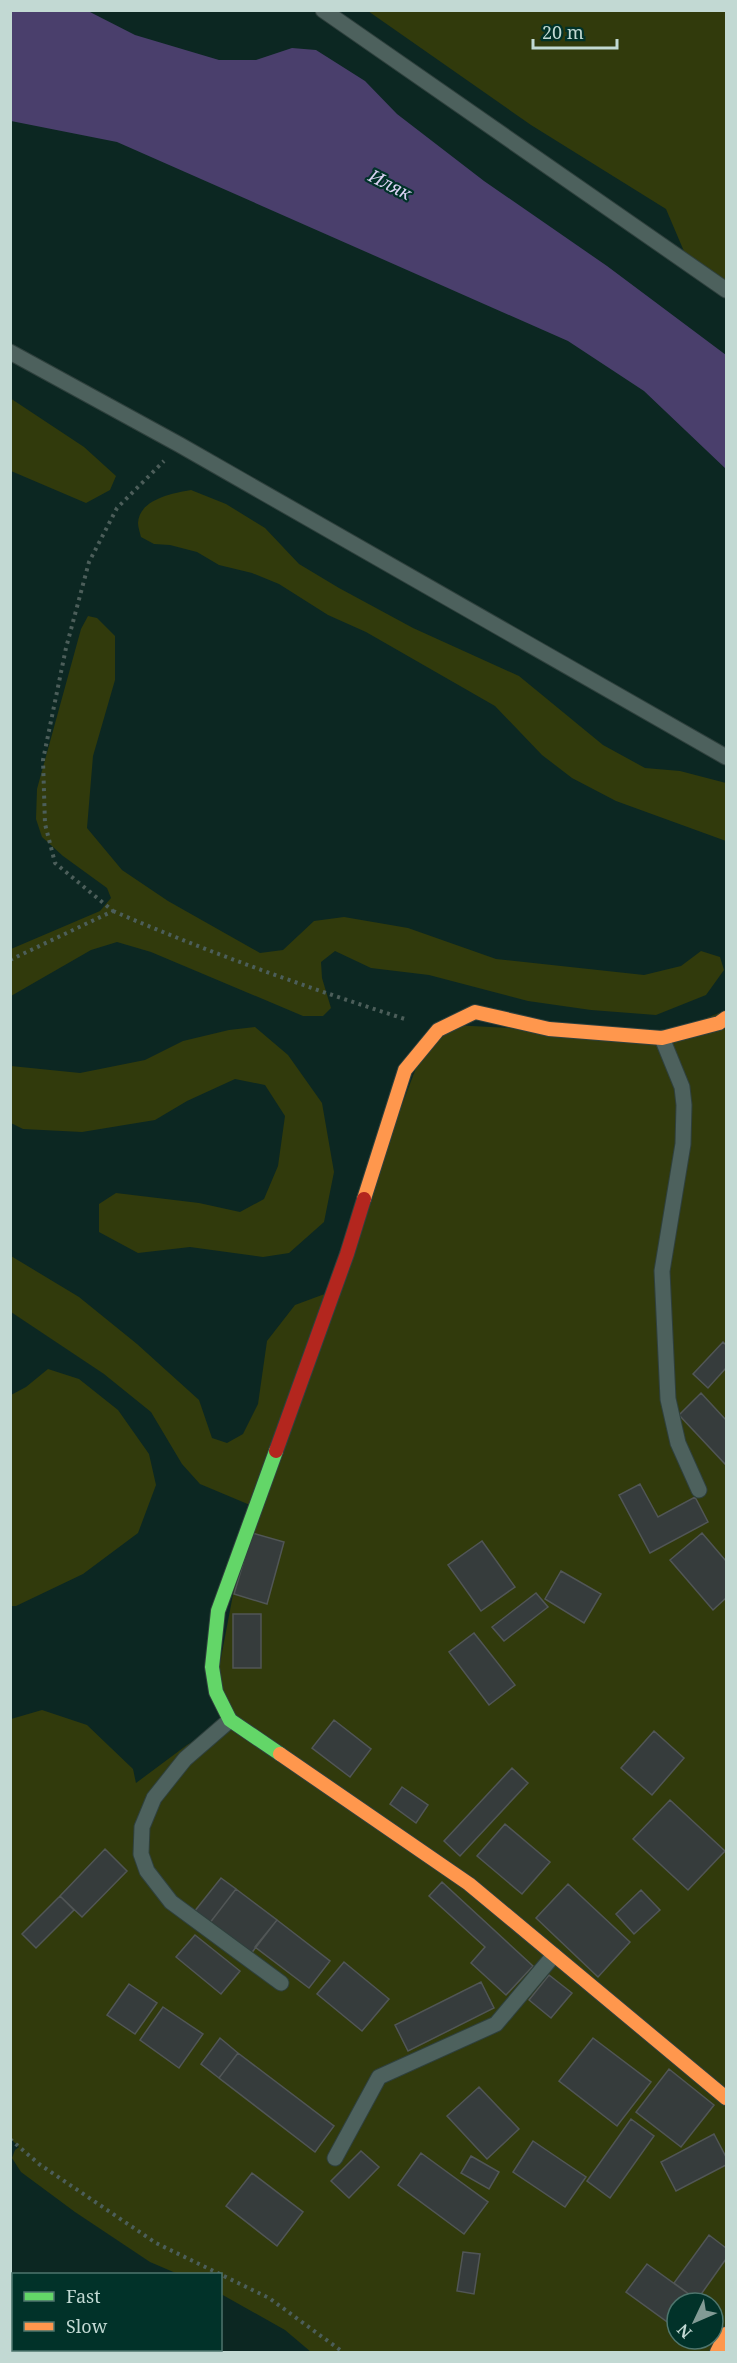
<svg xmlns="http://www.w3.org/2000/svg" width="737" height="2363" font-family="'Noto Serif',serif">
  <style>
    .green { fill: #313a0c; fill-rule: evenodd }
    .water { fill: #4a3f6c }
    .building { fill: #363c3c; stroke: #515656; stroke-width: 1.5 }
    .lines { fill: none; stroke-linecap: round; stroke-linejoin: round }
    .lane-casing { stroke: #2f403d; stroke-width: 17 }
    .fast-casing { stroke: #2f403d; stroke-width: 16 }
    .slow-casing { stroke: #2f403d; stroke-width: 16 }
    .jam-casing { stroke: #2f403d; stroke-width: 16 }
    .path { stroke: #4c5e5a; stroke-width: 4; stroke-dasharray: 3 4.5; stroke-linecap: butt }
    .lane { stroke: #4d615d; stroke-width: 15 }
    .fast { stroke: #63d668; stroke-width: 14 }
    .slow { stroke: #ff974d; stroke-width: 14 }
    .jam { stroke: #b3261e; stroke-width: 14 }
    .labels { text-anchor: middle; stroke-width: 4.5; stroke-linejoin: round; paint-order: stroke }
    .water-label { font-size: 18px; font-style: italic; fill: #dad2f3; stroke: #013229 }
  </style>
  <rect width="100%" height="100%" fill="#0c2722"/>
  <!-- green -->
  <path class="green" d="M368 11H726V284L686 256 666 209 531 125Z
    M10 398 84 447 116 476 110 490 86 503 11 471Z
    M191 490 226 504 265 528 299 564 339 588 413 628 519 676 603 745 645 768 680 771 726 783V841L616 801 572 778 542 755 495 706 366 632 328 615 279 584 252 573 219 565 197 552 170 545 154 544 141 537C140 533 138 527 138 523 139 499 174 493 191 490Z
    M88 616 97 618 115 636V680L93 756 87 828 122 870 168 901 260 953 283 950 314 921 344 917 408 928 496 959 644 975 681 966 701 951 720 957 724 970 706 995 656 1015 591 1010 528 1001 429 975 371 968 335 951 321 962 322 978 331 1008 323 1016H303L151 952 117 942 91 950 11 996V949L100 911 111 898 107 888 63 856 42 837 36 819 37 789 81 629Z
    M726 1010V2352H311L285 2330 221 2294 220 2274H178L150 2262 75 2212 21 2172 12 2158 15 2150 19 2147 11 2139V1719L42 1710 87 1725 133 1769 136 1783 187 1745 229 1720 213 1700 250 1505 200 1484 182 1464 151 1412 104 1374 11 1312V1256L79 1297 137 1344 199 1400 212 1438 227 1443 243 1434 258 1404 267 1341 295 1305 330 1292 433 1024 663 1036ZM677 2303H713V2339H677Z
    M255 1027 288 1055 322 1103 334 1172 324 1222 289 1253 263 1257 190 1247 138 1253 99 1232V1204L116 1193 199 1203 240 1212 264 1199 278 1166 285 1116 265 1085 235 1079 187 1101 155 1120 82 1132 23 1129 11 1123V1066L80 1073 145 1060 183 1041 229 1030Z
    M48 1369 79 1379 118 1410 149 1454 156 1485 138 1533 83 1574 16 1606H11V1395L26 1387Z"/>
  <!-- water -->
  <path class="water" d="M10 11H88L135 35 219 60H256L292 48 316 50 365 81 397 114 484 181 607 266 726 355V469L644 391 568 341 117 142 11 121Z"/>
  <!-- building -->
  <path class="building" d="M723 1342 726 1345V1368L708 1388 693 1374Z
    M701 1393 726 1420V1465L679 1415Z
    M640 1484 658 1517 695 1497 708 1522 650 1553 619 1495Z
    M252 1533 284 1542 267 1604 234 1594Z
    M702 1533 726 1561V1598L713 1610 670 1560Z
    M482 1541 515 1587 481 1611 448 1565Z
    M561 1571 601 1594 584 1623 545 1599Z
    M536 1593 548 1607 504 1641 492 1627Z
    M233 1614H261V1668H233Z
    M474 1633 515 1685 489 1705 449 1652Z
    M334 1720 371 1749 350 1777 312 1748Z
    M654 1731 684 1758 652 1795 621 1768Z
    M512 1768 528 1783 460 1856 444 1841Z
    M402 1787 428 1805 416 1823 390 1804Z
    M670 1800 725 1851 688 1890 633 1839Z
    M505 1824 550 1862 522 1894 477 1856Z
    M105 1849 127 1871 82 1917 60 1896Z
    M221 1878 236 1889 209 1924 194 1912Z
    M442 1882 533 1966 506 1995 471 1963 485 1947 429 1896Z
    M568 1884 630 1942 598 1977 536 1918Z
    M236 1889 277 1920 250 1955 209 1924Z
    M641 1890 660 1910 634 1934 616 1914Z
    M60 1896 74 1910 36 1948 22 1934Z
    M277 1920 330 1961 309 1988 255 1947Z
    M195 1935 240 1971 221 1994 176 1957Z
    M344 1962 389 1999 362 2031 317 1994Z
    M549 1975 572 1993 551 2018 529 2000Z
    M481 1982 494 2008 408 2051 395 2025Z
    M129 1984 157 2003 135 2034 107 2015Z
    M163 2007 203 2034 179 2068 140 2040Z
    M220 2038 238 2053 219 2078 201 2064Z
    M593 2038 651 2082 617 2126 559 2081Z
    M238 2053 334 2126 315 2152 219 2078Z
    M669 2069 714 2105 681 2147 636 2112Z
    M479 2087 519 2129 487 2159 447 2116Z
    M631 2119 654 2136 610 2198 587 2181Z
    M714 2134 726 2157V2165L676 2191 661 2162Z
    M533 2141 586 2177 565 2207 513 2172Z
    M361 2151 379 2167 349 2198 331 2181Z
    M421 2153 488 2202 464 2234 398 2185Z
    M471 2156 499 2172 489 2189 461 2173Z
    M252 2173 303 2212 277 2246 226 2206Z
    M709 2235 726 2248V2259L697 2300 674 2283Z
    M463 2252 480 2254 474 2294 457 2291Z
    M647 2264 697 2300 695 2303H677V2329L626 2292Z"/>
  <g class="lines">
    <!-- lane casing -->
    <g class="lane-casing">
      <path id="lane" d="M323 10 726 290
        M10 352 180 445 726 757
        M662 1038 682 1087 684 1105 683 1144 662 1271 668 1399 678 1443 699 1490
        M230 1720 185 1759 154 1798 142 1827 141 1854 147 1871 171 1902 281 1983
        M335 2158 379 2077 496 2024 554 1955"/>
    </g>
    <!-- fast casing -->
    <g class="fast-casing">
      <path id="fast" d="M276 1451 218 1611 212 1667 216 1692 230 1720 280 1754"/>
    </g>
    <!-- slow casing -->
    <g class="slow-casing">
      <path id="slow" d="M364 1199 405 1070 438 1030 475 1012 549 1029 662 1038 719 1023 726 1018
        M280 1754 469 1884 726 2098
        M717 2352 726 2334"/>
    </g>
    <!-- jam casing -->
    <g class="jam-casing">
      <path id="jam" d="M276 1451 347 1254 364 1199"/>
    </g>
    <!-- path -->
    <path class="path" d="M113 911C210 953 308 988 408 1020
      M10 960 113 911 55 863 45 824 43 760 66 648 89 562 117 508 164 461
      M10 2139 39 2164 156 2243 269 2298 343 2352"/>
    <!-- lane -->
    <use href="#lane" class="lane"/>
    <!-- fast -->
    <use href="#fast" class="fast"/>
    <!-- slow -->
    <use href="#slow" class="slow"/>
    <!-- jam -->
    <use href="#jam" class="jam"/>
  </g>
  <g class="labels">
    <!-- water labels -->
    <g class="water-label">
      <text transform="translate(390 185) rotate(27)" y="6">Иляк</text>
    </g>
  </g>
  <!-- border -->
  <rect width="737" height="2363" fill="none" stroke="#c2d9d3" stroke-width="24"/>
  <!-- legend -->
  <rect x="12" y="2273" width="210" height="78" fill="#013229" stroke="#4e756d" stroke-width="1.5"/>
  <rect x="24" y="2292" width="30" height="9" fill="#63d668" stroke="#4e756d" stroke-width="1.5"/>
  <text x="66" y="2303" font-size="18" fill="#c2d9d3">Fast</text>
  <rect x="24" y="2322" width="30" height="9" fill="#ff974d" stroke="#4e756d" stroke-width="1.5"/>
  <text x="66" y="2333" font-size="18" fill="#c2d9d3">Slow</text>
  <!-- north arrow -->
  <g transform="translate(695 2321) rotate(226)"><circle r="28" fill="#013229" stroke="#4e756d" stroke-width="1.5"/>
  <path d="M0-4.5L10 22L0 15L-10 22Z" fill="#829b95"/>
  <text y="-9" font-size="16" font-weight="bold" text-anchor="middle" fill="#c2d9d3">N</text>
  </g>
  <!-- scale -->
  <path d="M533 39v9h84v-9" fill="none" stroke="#c2d9d3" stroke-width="3"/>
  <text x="542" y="39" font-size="18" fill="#c2d9d3" stroke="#013229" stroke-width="4.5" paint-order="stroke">20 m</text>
</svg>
